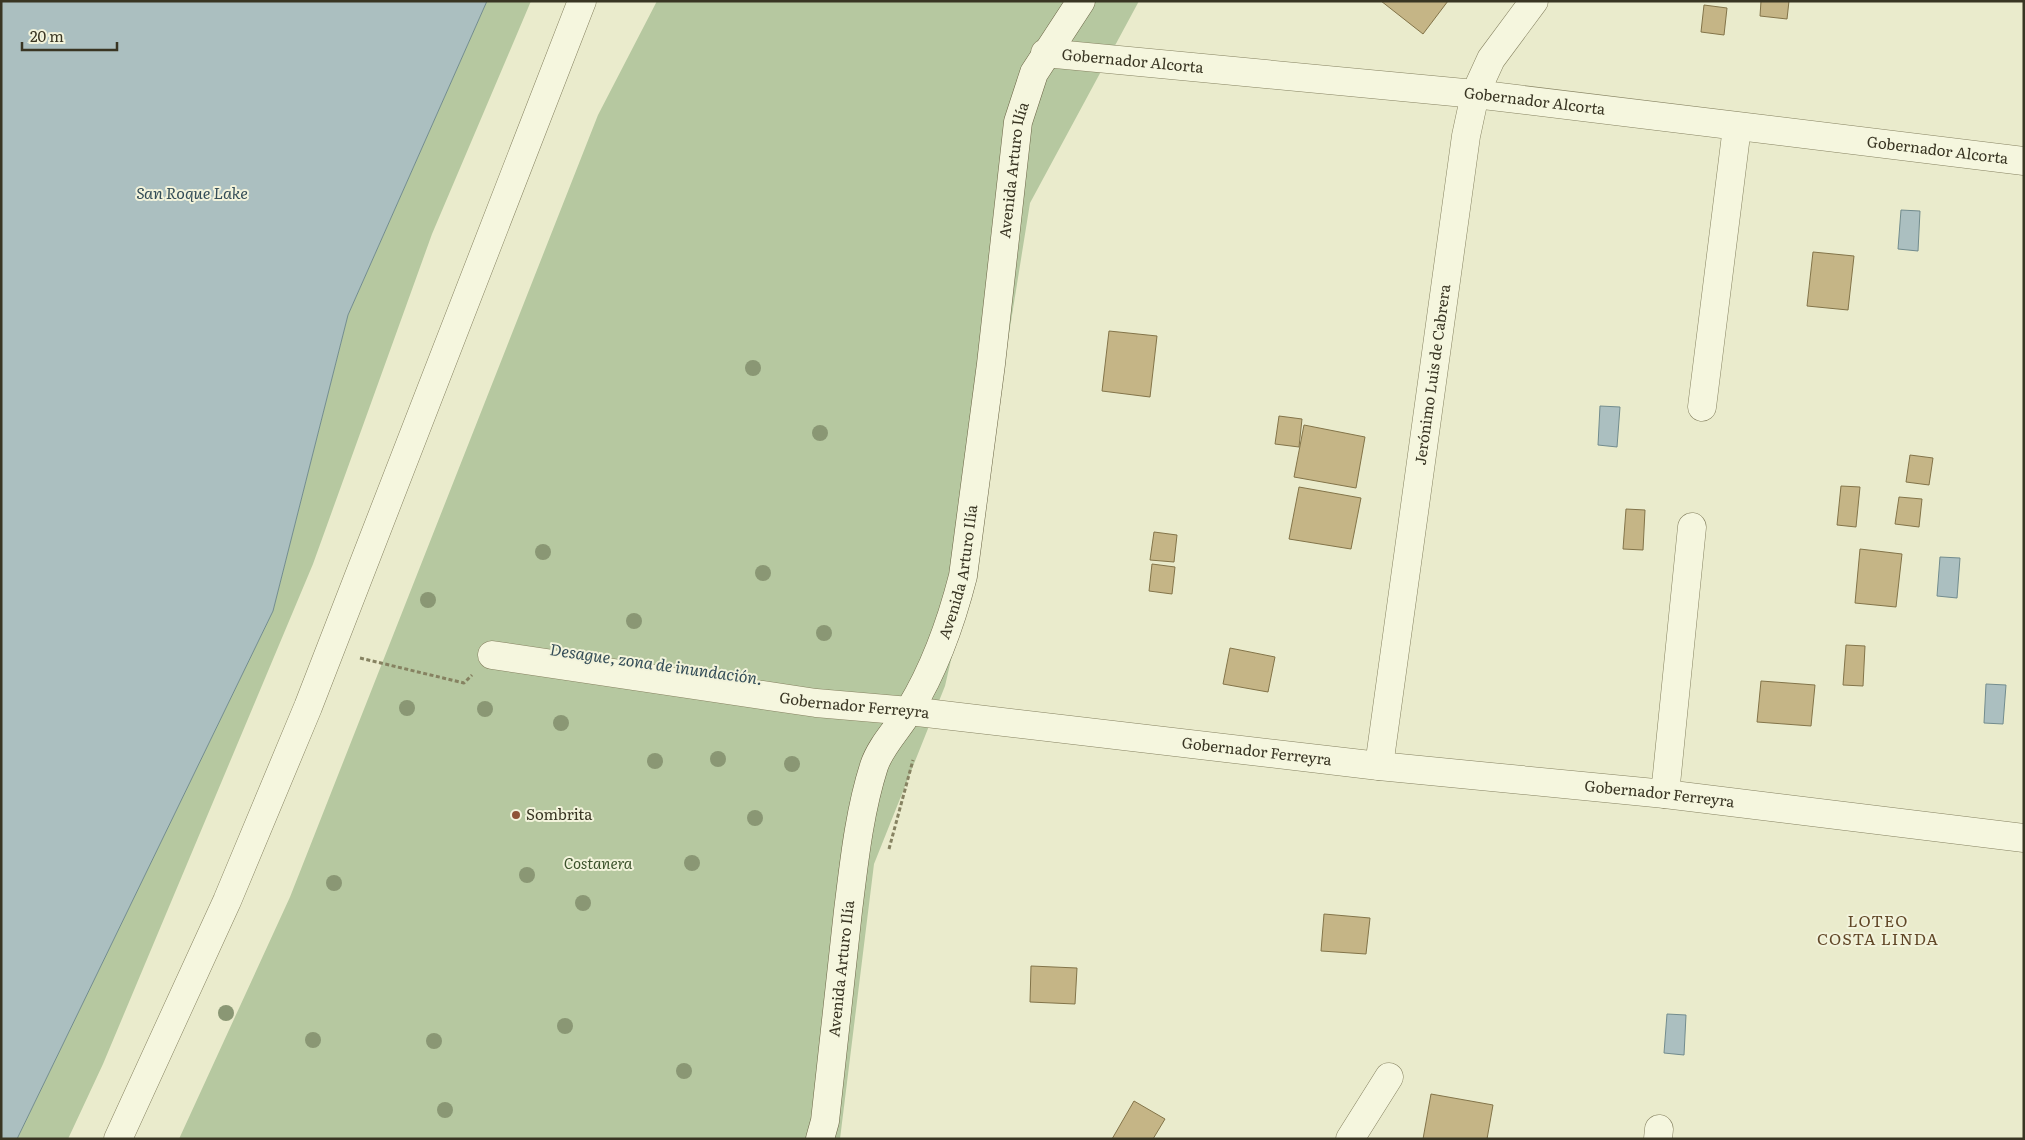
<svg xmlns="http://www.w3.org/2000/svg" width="2025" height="1140" font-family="Literata,serif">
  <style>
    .green { fill: #b6c8a0 }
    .water { fill: #abbfc0; stroke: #728c8e }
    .building { fill: #c5b586; stroke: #837449 }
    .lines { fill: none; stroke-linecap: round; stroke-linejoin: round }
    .pedestrian-casing { stroke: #868261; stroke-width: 29 }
    .minor-casing { stroke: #868261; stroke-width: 29 }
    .secondary-casing { stroke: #696344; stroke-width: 29 }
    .path { stroke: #868261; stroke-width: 3; stroke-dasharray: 4 2.5; stroke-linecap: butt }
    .pedestrian { stroke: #f5f6de; stroke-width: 28 }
    .minor { stroke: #f5f6de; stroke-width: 28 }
    .secondary { stroke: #f5f6de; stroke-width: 28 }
    .tree { fill: #8a9774 }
    .poi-dot { fill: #8f5437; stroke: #f2f3db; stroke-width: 2 }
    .labels { text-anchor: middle; stroke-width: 4; stroke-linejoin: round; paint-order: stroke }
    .street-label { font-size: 15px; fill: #393523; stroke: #f2f3db }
    .poi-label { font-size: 15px; fill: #393523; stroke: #f2f3db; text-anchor: start }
    .park-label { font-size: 15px; font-style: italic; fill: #3c532c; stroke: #f2f3db }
    .water-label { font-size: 16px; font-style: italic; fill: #344d57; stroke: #f2f3db }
    .neighbourhood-label { font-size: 16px; letter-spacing: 1px; fill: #614727; stroke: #f2f3db }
  </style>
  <rect width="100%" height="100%" fill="#eaebcc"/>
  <!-- green -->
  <path class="green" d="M487 1H531L432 234 313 564 103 1064 68 1139H17L273 611 348 315Z
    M657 1H1139L1030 203 970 577 945 686 874 864 840 1139H179L290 897 598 115Z"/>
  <!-- water -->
  <path class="water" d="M1 1H487L348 315 273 611 17 1139H1Z
    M1901 210 1920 211 1918 251 1898 249Z
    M1600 406 1620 407 1617 447 1598 445Z
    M1940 557 1960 558 1957 598 1937 596Z
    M1986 684 2006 685 2003 724 1984 723Z
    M1667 1014 1686 1015 1684 1055 1664 1053Z"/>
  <!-- building -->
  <path class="building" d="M1381 1H1448L1423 34Z
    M1761 1H1789L1787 19 1760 16Z
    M1704 5 1727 8 1724 35 1701 32Z
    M1813 252 1854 256 1848 310 1807 306Z
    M1109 331 1157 336 1150 397 1102 391Z
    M1279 416 1302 419 1299 447 1275 444Z
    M1304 425 1365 437 1356 488 1294 477Z
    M1910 455 1933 458 1929 485 1906 482Z
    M1841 486 1860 487 1856 527 1837 525Z
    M1299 487 1361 498 1351 549 1289 539Z
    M1899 497 1922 499 1919 527 1895 524Z
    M1626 509 1645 510 1643 550 1623 549Z
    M1154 532 1177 535 1174 562 1150 560Z
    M1860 549 1902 554 1896 607 1855 603Z
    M1152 564 1175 567 1172 594 1149 591Z
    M1846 645 1865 646 1863 686 1843 685Z
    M1230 648 1275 657 1268 692 1223 684Z
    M1761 681 1815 685 1811 726 1757 722Z
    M1324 914 1370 918 1366 954 1321 951Z
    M1031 966 1077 968 1075 1004 1030 1002Z
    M1431 1094 1493 1105 1487 1139H1423Z
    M1134 1101 1165 1119 1153 1139H1112Z"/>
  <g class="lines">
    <!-- pedestrian casing -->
    <g class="pedestrian-casing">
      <path id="pedestrian" d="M118 1139 227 901 308 707 582 1"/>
    </g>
    <!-- minor casing -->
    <g class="minor-casing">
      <g id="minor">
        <path id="s1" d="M1045 53 1475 94 2024 161"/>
        <path d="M1702 407 1737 127"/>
        <path id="s2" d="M492 655 816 703 909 711 1379 766 1665 794 2024 838"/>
        <path id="s3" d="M1379 766 1466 136 1475 94 1491 59 1534 1"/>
        <path d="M1665 794 1692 527"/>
        <path d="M1350 1139 1389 1077"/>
        <path d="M1658 1139 1659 1129"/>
      </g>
    </g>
    <!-- secondary casing -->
    <g class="secondary-casing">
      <g id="secondary">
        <path id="s4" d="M820 1139 825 1121C833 1051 840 981 848 911 854 863 859 813 874 766 881 745 899 728 910 709 935 668 951 623 963 576L991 364 1018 122 1034 73 1081 1"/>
      </g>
    </g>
    <!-- path -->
    <path class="path" d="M360 658 464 683 472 675
      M889 849 913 760"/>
    <!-- pedestrian -->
    <use href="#pedestrian" class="pedestrian"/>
    <!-- minor -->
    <use href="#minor" class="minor"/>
    <!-- secondary -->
    <use href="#secondary" class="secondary"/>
  </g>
  <!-- trees -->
  <g class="tree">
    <circle cx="753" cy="368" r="8"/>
    <circle cx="820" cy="433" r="8"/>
    <circle cx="543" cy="552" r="8"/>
    <circle cx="763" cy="573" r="8"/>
    <circle cx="428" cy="600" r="8"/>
    <circle cx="634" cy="621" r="8"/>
    <circle cx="824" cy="633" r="8"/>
    <circle cx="407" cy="708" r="8"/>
    <circle cx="485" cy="709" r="8"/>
    <circle cx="561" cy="723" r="8"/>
    <circle cx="718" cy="759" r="8"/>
    <circle cx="655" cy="761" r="8"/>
    <circle cx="792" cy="764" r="8"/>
    <circle cx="755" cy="818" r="8"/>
    <circle cx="692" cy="863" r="8"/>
    <circle cx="527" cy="875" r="8"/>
    <circle cx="334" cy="883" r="8"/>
    <circle cx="583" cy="903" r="8"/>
    <circle cx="226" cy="1013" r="8"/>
    <circle cx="565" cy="1026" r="8"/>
    <circle cx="313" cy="1040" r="8"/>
    <circle cx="434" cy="1041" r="8"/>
    <circle cx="684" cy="1071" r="8"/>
    <circle cx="445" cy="1110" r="8"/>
  </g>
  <!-- markers -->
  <circle class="poi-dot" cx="516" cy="815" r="5"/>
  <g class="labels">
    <!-- street labels -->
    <g class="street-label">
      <text dy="5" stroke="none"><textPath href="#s1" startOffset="88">Gobernador Alcorta</textPath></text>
      <text dy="5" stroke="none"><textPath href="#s1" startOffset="492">Gobernador Alcorta</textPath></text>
      <text dy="5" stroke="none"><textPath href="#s1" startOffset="898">Gobernador Alcorta</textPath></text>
      <text dy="5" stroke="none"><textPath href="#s4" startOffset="998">Avenida Arturo Ilía</textPath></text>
      <text dy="5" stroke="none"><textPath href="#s3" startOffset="395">Jerónimo Luis de Cabrera</textPath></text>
      <text dy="5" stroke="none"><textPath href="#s4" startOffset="592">Avenida Arturo Ilía</textPath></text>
      <text dy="5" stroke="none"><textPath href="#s2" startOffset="366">Gobernador Ferreyra</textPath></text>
      <text dy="5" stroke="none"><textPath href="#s2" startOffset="771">Gobernador Ferreyra</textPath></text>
      <text dy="5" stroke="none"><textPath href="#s2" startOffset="1176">Gobernador Ferreyra</textPath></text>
      <text dy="5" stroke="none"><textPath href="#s4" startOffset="172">Avenida Arturo Ilía</textPath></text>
    </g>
    <!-- poi labels -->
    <g class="poi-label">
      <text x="526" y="820">Sombrita</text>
    </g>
    <!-- park labels -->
    <g class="park-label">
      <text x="598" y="869">Costanera</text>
    </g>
    <!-- water labels -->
    <g class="water-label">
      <text x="192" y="199">San Roque Lake</text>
      <text transform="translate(656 664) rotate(8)" y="6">Desague, zona de inundación.</text>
    </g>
    <!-- neighbourhood labels -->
    <g class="neighbourhood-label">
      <text x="1878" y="927">LOTEO<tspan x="1878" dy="18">COSTA LINDA</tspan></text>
    </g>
  </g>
  <!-- border -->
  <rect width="2025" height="1140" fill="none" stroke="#393523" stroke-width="5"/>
  <!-- scale -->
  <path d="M22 42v8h95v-8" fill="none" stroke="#393523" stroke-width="2.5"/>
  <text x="30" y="42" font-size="15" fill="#393523" stroke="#f2f3db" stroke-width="4" paint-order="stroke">20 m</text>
</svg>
